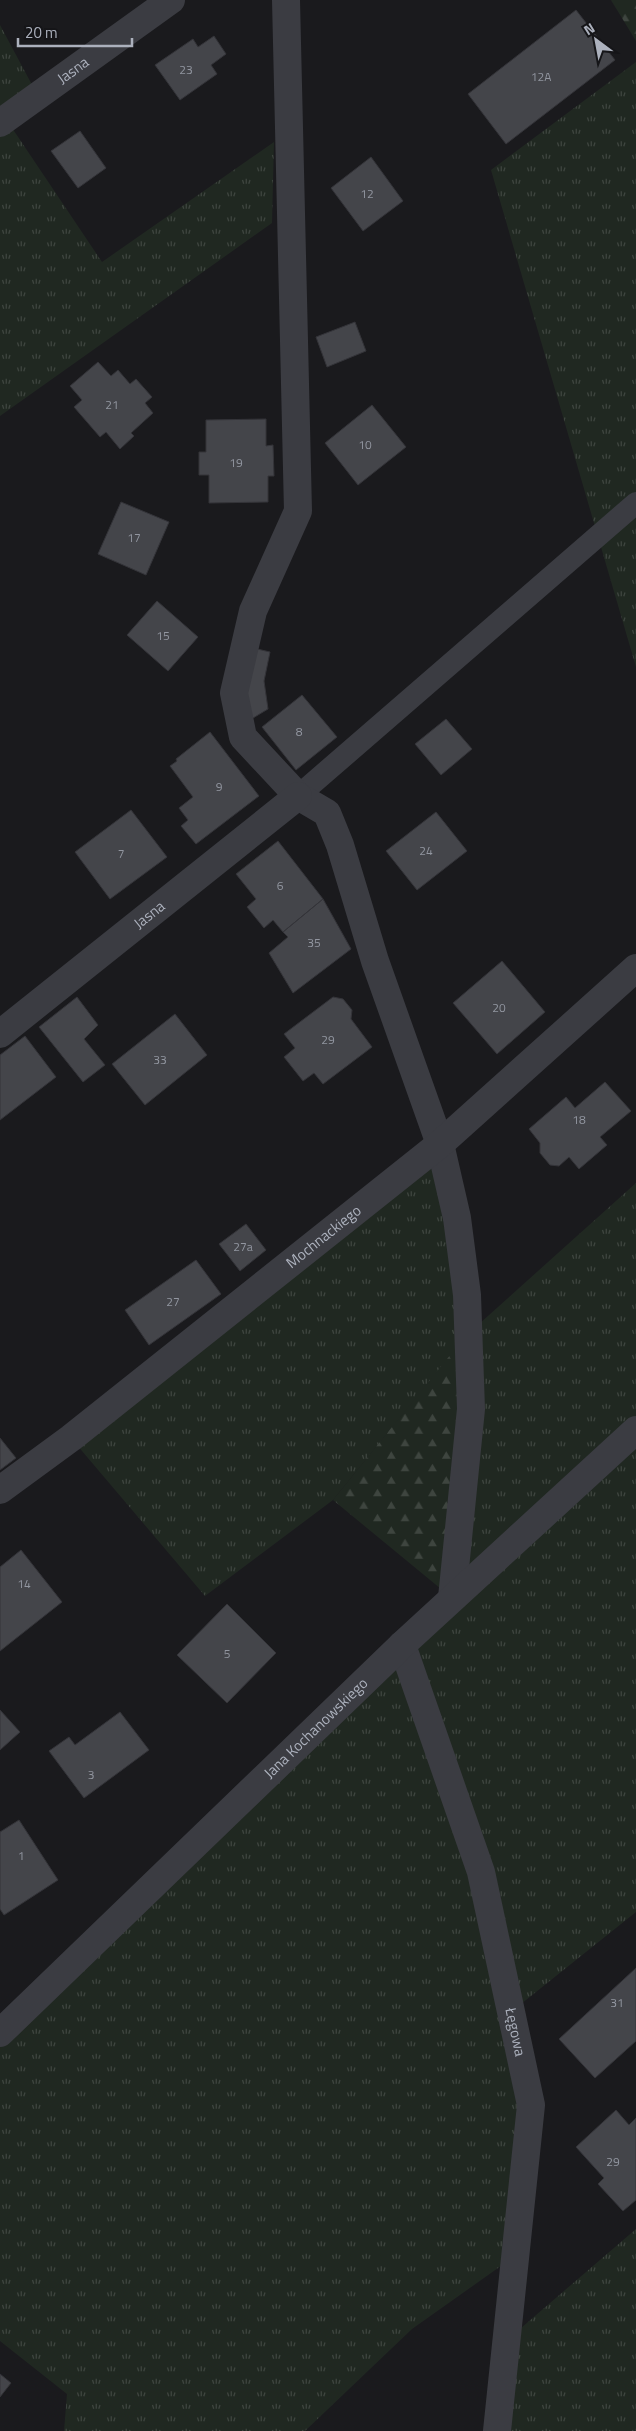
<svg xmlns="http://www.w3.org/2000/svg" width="636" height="2431" font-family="'Titillium Web',sans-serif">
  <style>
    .grass { fill: url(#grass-tufts) }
    .forest { fill: url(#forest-firs) }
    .building { fill: #44454a; stroke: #343439 }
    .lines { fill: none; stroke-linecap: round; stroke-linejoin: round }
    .lane { stroke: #3b3c42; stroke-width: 22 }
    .street { stroke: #3b3c42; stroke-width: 28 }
    .labels { text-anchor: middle; stroke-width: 4.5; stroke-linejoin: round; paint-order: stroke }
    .number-label { font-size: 12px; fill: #9296a0 }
    .street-label { font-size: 15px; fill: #acb1bd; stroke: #151518 }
  </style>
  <defs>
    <pattern id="grass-tufts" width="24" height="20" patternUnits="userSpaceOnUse" patternTransform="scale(1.25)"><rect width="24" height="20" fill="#202821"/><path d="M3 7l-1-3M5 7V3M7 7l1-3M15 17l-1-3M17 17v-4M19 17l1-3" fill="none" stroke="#3e453f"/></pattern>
    <pattern id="forest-firs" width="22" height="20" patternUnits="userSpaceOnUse" patternTransform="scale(1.25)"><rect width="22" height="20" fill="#202821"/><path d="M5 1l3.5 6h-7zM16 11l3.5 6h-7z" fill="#3e453f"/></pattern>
  </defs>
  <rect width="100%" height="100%" fill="#1a1a1d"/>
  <!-- grass -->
  <path class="grass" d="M0 25 38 96 6 119 102 262 274 142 272 223 0 416Z
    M636 62V667L491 170Z
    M436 1131 469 1333 636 1183V1912L511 2012 531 2105 515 2256 412 2329 305 2431H64L67 2394 0 2341V2033L452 1598 468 1334 333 1500 205 1596 71 1438Z
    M636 2229V2431H497L507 2340Z"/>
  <!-- forest -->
  <path class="forest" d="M611 0H636V41Z
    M468 1333 452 1598 333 1500Z"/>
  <!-- building -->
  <path class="building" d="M576 10 615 60 506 144 468 94Z
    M214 36 226 54 211 65 217 74 180 100 155 65 193 39 198 47Z
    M80 131 106 168 78 188 51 151Z
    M371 157 403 201 363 231 331 188Z
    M355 322 366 351 327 367 316 337Z
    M98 362 111 376 118 370 130 384 136 379 152 397 145 403 153 413 131 433 134 436 120 449 106 432 100 437 74 407 82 400 70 386Z
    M372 405 406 447 358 485 325 443Z
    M266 419V446L273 445 274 476H268V502L209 503V475H199V452H206V420Z
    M121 502 169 522 146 575 98 554Z
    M157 601 198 637 168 671 127 635Z
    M253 648 270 652 264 681 268 709 248 721 245 678Z
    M302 695 337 737 296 770 262 727Z
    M446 719 472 749 441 775 415 744Z
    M210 732 259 796 196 844 181 826 188 820 179 808 193 797 170 766 177 761 176 759Z
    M131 810 167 857 110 899 75 852Z
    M436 812 467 851 417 890 386 851Z
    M278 841 323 899 283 932 273 920 264 928 247 907 256 899 236 874Z
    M323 899 351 949 293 993 269 953 288 937 283 932Z
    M502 961 545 1012 497 1054 453 1003Z
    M77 997 98 1025 84 1039 105 1065 83 1082 39 1027Z
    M333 997 343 999 352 1010 351 1019 372 1047 323 1084 314 1073 303 1081 284 1057 295 1048 284 1034Z
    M175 1014 207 1055 145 1105 112 1064Z
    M25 1036 56 1077 0 1120V1055Z
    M605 1082 631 1111 600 1137 607 1145 579 1169 569 1157 559 1166 550 1165 540 1153V1143L529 1129 566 1097 575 1108Z
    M246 1224 266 1250 240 1271 219 1244Z
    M196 1260 221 1294 149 1345 125 1310Z
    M0 1438 16 1458 0 1470Z
    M21 1550 62 1602 0 1651V1567Z
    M227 1604 276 1653 227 1703 177 1655Z
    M0 1710 20 1732 0 1750Z
    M120 1712 149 1750 84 1798 49 1751 69 1737 75 1745Z
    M19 1820 58 1880 4 1915 0 1909V1832Z
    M636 1968V2041L595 2078 559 2039Z
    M616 2110 629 2125 636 2118V2200L623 2211 598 2184 604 2178 576 2147Z
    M0 2374 11 2383 0 2397Z"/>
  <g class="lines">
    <!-- lane -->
    <path class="lane" d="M298 796 636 503"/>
    <!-- street -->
    <g class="street">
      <path d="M286 0 298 511 253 611 234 693 243 737 298 796 327 813 340 845 375 961 440 1144 457 1218 467 1295 471 1409 452 1598"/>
      <path id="s1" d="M0 123 171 0"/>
      <path id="s2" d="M0 1034 298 796"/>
      <path id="s3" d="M0 1490 71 1438 440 1144 636 968"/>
      <path id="s4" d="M402 1645 481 1872 531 2105 497 2431"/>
      <path id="s5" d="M0 2033 402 1645 636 1430"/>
    </g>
  </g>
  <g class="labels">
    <!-- number labels -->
    <g class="number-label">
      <text x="186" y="74">23</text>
      <text x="541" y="81">12A</text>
      <text x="367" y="198">12</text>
      <text x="112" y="409">21</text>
      <text x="365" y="449">10</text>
      <text x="236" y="467">19</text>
      <text x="134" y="542">17</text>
      <text x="163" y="640">15</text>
      <text x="299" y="736">8</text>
      <text x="219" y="791">9</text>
      <text x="426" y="855">24</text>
      <text x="121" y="858">7</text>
      <text x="280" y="890">6</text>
      <text x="314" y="947">35</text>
      <text x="499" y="1012">20</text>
      <text x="328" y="1044">29</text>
      <text x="160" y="1064">33</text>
      <text x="579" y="1124">18</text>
      <text x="243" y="1251">27a</text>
      <text x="173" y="1306">27</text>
      <text x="24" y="1588">14</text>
      <text x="227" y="1658">5</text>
      <text x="91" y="1779">3</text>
      <text x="21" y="1860">1</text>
      <text x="617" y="2007">31</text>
      <text x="613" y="2166">29</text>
    </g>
    <!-- street labels -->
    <g class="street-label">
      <text dy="5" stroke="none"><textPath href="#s1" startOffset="90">Jasna</textPath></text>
      <text dy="5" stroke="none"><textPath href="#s2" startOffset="191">Jasna</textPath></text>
      <text dy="5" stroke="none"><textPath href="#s3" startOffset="411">Mochnackiego</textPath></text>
      <text dy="5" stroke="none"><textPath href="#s5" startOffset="439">Jana Kochanowskiego</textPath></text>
      <text dy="5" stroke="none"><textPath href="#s4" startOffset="404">Łęgowa</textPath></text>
    </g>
  </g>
  <!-- north arrow -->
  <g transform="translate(596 40) rotate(328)" stroke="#151518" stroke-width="4" paint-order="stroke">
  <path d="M0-4L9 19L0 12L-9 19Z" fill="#acb1bd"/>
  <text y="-8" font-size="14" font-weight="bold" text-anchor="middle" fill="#acb1bd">N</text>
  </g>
  <!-- scale -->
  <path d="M18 38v8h114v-8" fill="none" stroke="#acb1bd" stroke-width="2.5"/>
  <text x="25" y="38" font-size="15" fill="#acb1bd" stroke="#151518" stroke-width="4" paint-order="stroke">20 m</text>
</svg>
